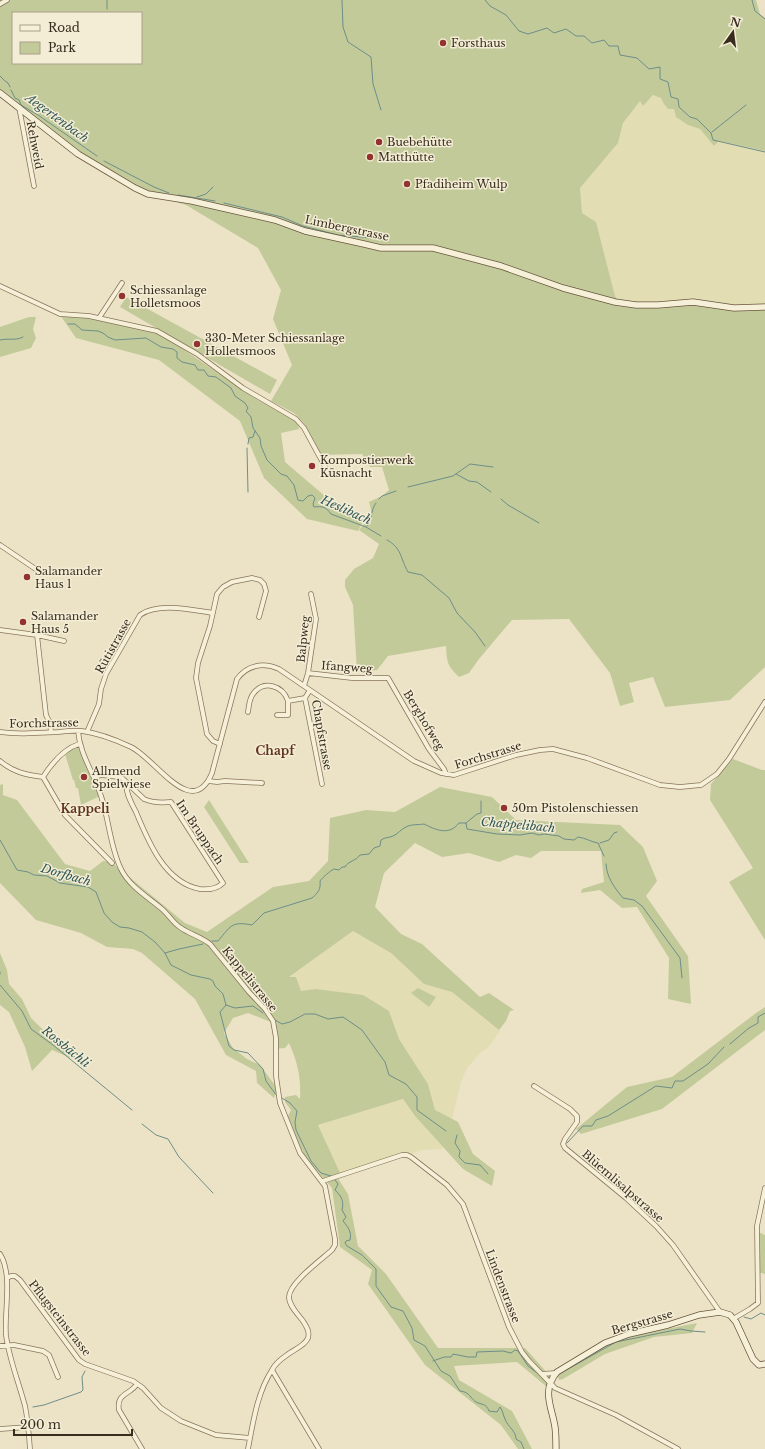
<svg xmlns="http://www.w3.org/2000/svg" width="765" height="1449" font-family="'Libre Baskerville',serif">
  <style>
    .farmland { fill: #e2ddb3 }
    .green { fill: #c2ca9a; fill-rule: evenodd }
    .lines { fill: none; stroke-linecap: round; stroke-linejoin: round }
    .stream { stroke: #6e8e88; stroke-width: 1 }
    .street-casing { stroke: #87755c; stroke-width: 5.5 }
    .secondary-casing { stroke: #69563f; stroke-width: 7 }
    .street { stroke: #f7f0d9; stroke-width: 4 }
    .secondary { stroke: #f7f0d9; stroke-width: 5.5 }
    .poi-dot { fill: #93332f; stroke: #f4edd5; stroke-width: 1.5 }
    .labels { text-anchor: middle; stroke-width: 3; stroke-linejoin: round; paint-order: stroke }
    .poi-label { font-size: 11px; fill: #382c1f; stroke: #f4edd5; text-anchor: start }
    .street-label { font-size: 11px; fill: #382c1f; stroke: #f4edd5 }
    .water-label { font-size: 12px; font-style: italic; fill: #2f5756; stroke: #f4edd5 }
    .neighbourhood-label { font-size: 12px; font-weight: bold; fill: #623220; stroke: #f4edd5 }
  </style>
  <rect width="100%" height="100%" fill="#ece3c6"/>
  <!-- farmland -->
  <path class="farmland" d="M653 95 661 98 664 104 674 109 688 125 700 129 714 146 719 141 765 151V307L622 305 615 296 596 222 582 213 580 188 618 143 623 123 640 100 643 105Z
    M353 931 391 953 424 984 452 992 500 1031 487 1049 482 1051 467 1068 461 1082 452 1119 435 1110 428 1084 399 1039 389 1011 315 989 301 991 288 978Z
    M403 1099 415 1116 443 1147 441 1149 421 1150 414 1153 411 1157 402 1155 341 1175 318 1125Z"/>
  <!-- green -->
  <path class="green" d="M0 0H756L760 14 765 18V151L719 141 714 146 700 129 688 125 676 117 674 109H668L664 104 661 98 653 95 643 106 640 101 623 123 618 143 580 188 582 213 596 222 615 296 622 305 686 304 765 307V667L730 700 665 707 653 677 629 683 634 702 620 706 610 673 569 619 512 620 479 659 469 673 459 677C447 665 447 663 446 646L388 656 377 670 357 672 353 605 345 587V580L354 569 373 558 379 544 359 530 372 514 369 502 382 496 389 490 382 467H370L362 454 320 455 304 423 294 413 271 401 292 365 273 319 281 290 258 248 186 205 156 196 81 152 0 93ZM13 13H141V63H13Z
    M126 297 277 380 270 394 120 307Z
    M60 315 91 318 158 332 256 399 297 422 299 429 281 433 285 462 339 508 365 518 358 531 307 519 264 478 240 421 159 360 76 338Z
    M29 317H36L33 329 36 338 31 348 0 357V327Z
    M78 747 100 796 81 805 78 788H76L74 780H73L65 754 70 749Z
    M733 759 762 770H765V940L729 882 753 868 710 800 711 784Z
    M3 784V795L17 800 65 864 90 871 103 861 111 862 185 923 207 932 273 887 309 881 328 861 330 818 366 810 395 812 440 787 492 797 516 820 620 825 643 847 657 881 646 896 688 956 691 1004 668 999 669 958 637 907 622 908 600 890 581 893 582 889 604 882 601 851H541L531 858 516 855 499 862 469 853 442 857 415 843 384 873 375 907 401 934 422 944 480 997 489 993 514 1010 510 1011 506 1021 499 1030 452 992 424 984 391 953 353 931 289 977H296L301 991 315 989 363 995 389 1011 399 1039 428 1084 435 1110 458 1122 473 1154 495 1171 492 1186 463 1169 415 1116 403 1099 318 1125 341 1175 337 1177 348 1194 358 1246 386 1274 438 1348H525L550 1376 547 1387 517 1362 454 1366 459 1380 512 1411 532 1449H518L501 1425 425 1365 368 1284 372 1270 340 1247 332 1188 307 1159 298 1144 288 1116 291 1110 285 1102V1097L296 1095 300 1099C301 1078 298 1063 289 1043L285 1048 275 1049 271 1022 248 1013 233 1018 224 1033 233 1048 247 1059 260 1065 277 1088 274 1098 257 1083 256 1071 226 1055 195 999 142 953 133 949 107 947 81 933 36 920 0 883V785Z
    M209 800 249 863H240L204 807Z
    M0 953 7 970 9 984 22 999 31 1018 73 1059 52 1050 32 1071 25 1047 9 1012 0 1005Z
    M418 988 436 997 429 1007 411 993Z
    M765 1007V1030L662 1109 581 1134 576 1129 627 1087 672 1077 756 1013Z
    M756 1231 765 1235V1274L758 1272Z
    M697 1323 692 1333 654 1337 605 1354 563 1379 559 1380 557 1372 593 1349 624 1337Z"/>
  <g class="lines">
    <!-- stream -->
    <path class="stream" d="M342 0 343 27 348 42 371 57 373 84 381 110
      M485 0 490 6 506 15 519 31 528 34 547 28 554 33 566 29 576 36H584L592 43 604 40 609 46H618L620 55 637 58 649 69 660 67V79L668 82 671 97 678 99 679 107 690 117 697 119 711 133
      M752 0 755 11 765 19
      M107 9V0
      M0 76 5 81 8 83 10 87
      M11 90 15 98 19 100 21 105 38 115 97 156
      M712 132 746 105
      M711 133 713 140 765 152
      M104 161 154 187 169 193
      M178 195 215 201
      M197 197 206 194 213 187
      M224 203 282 217 303 226 338 235 372 238
      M68 324H75L82 330 98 331 103 333 108 337 115 340 146 338 161 347 173 349 177 352V358L182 362 195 365 198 370H204L208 376 216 377 231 388 235 396 245 403 248 408 246 411 251 417 253 428 260 438 261 446 267 460 281 474 287 476 294 485 298 500 303 501 308 496 312 495 315 498 313 504 314 507C323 506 326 507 331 514L366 527 381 536
      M0 340C8 338 16 341 23 337
      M248 444 249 438 253 437 255 431
      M247 448 248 492
      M456 474 469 481 477 482 491 492
      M408 487 453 476 470 464 493 467
      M379 499 382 496 396 491
      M501 499 508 505 539 523
      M367 526C372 519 371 509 376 503
      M387 540C402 548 400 558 408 572L422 575 449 598 457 613 475 632 485 646
      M466 823 477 814 481 813V801
      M0 840 17 870 28 872 34 875 47 876 60 883 88 887 96 892 104 913 112 922 120 927 129 928 142 932 155 942 165 953 171 965 191 975 210 979 213 981 215 986 223 994 226 1005 220 1012 229 1046 234 1050 248 1053 263 1069 266 1081 277 1096
      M600 843 609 840 614 833 617 832
      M606 864C607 878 614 887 623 898L634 900 642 906 680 958 682 978
      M212 941H218C231 926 231 921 252 925L264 913 312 898C318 893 321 889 320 881 323 877 330 871 334 869L339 870 342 867H345C348 861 356 861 360 855L369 854 374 848 380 846 381 840C385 837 389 838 393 836 398 834 401 829 406 827 411 824 418 825 424 824 436 830 449 836 459 823H466L467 829 497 834 520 835 532 833 539 835 544 834 559 836 564 839 574 840 578 837C586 838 591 842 598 843L604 856
      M165 953 179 949 203 944
      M0 972V974
      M0 985 22 1011 31 1029 53 1045 132 1110
      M226 1005 235 1008 253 1006 263 1013
      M275 1020 282 1024 290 1022 305 1014H315L328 1019 343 1017 362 1030 385 1062 389 1075 406 1084 417 1097V1110L446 1131
      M730 1044 749 1028 758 1023V1017L765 1013
      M282 1098 290 1103 297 1111 295 1122 296 1130 311 1161 321 1173 331 1176
      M142 1124 156 1135 168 1139 179 1157 213 1193
      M457 1135 455 1143 460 1151 459 1157 465 1163 480 1165 488 1174
      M567 1143 583 1126H592L596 1120 608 1116 656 1086 672 1088 675 1081H683L708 1064 724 1047
      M335 1180 338 1184 335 1190C342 1197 344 1201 342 1210L346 1217 343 1221C348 1227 352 1232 350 1240L346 1241 345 1243 347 1246 362 1255 376 1269V1286L391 1307 403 1311 412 1328 414 1340 425 1346 441 1371 450 1376 460 1391C470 1392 470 1398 476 1402 482 1405 486 1403 489 1411L497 1412 500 1407C503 1411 503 1415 505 1419 508 1427 516 1431 516 1439L521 1442 524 1449
      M744 1317 751 1319 761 1313 765 1315
      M433 1361 444 1357H451L453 1354 468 1357H476L477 1352 503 1351 511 1353 515 1350 518 1351 528 1366 541 1376
      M559 1374 616 1342 680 1329 691 1331 705 1332
      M33 1407 44 1405 81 1392 83 1390 82 1377 85 1371"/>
    <!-- street casing -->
    <g class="street-casing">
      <path id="street" d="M0 4 7 0
        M19 107 34 186
        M0 286 60 314 89 316 157 331 197 354 243 388 296 419 304 428 328 472
        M99 318 122 283
        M0 545 40 572
        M0 630 37 635 64 641
        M37 635 46 715 50 723 51 732
        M308 673 352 678H388L429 749 444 769 446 774
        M304 686 308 673 316 619 311 594
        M310 690 305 698 322 784
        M248 712C249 706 249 699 253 694 264 679 283 686 288 701L305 698
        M277 715H288V701
        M78 731C80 755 94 773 101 796 109 819 110 847 121 869 129 886 148 897 162 909 169 915 173 923 181 928 190 934 201 937 210 944L249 992 265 1009 273 1021 276 1038V1076L280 1103 300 1153 325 1186 335 1239V1245L332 1250C321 1260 289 1283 289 1297 289 1306 298 1314 303 1321 306 1326 310 1331 308 1338 305 1346 293 1350 287 1355 281 1359 275 1364 272 1370 257 1393 253 1423 248 1449
        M0 732C20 735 38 733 58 732 66 731 74 730 82 731 98 733 116 740 131 747 156 759 192 821 212 773L237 679C247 665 263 662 279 669L414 761 441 773 454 775 516 755 540 750 553 749 587 758 660 785 680 787 701 785 717 774 729 759 765 702
        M87 732 99 704 101 689 106 674 140 615C158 602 192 610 213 613
        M220 744 213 741 207 734 196 678 198 663 210 626 217 594 223 587 232 582 252 578 260 580 264 584 266 591 259 617
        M0 761C13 772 26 775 43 777
        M43 777 65 815 112 863
        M43 777C52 763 63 749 79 744
        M94 777 101 775 119 777 122 778 144 799C153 803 161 803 171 802L223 883C217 889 209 890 200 889 165 883 148 841 136 812 132 804 125 793 127 784
        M209 781 217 782 225 781 262 783
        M534 1086 570 1109 577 1116V1122L565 1139 563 1144 565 1148 626 1198 656 1226 673 1245 720 1312
        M323 1181 402 1155H407L411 1157 447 1185 463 1204 509 1327 522 1352 529 1361 555 1388 616 1415 678 1449
        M0 1254C13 1274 4 1312 6 1335 9 1359 19 1383 25 1406 28 1420 29 1435 30 1449
        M7 1278 11 1276H15L20 1280 79 1360 85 1364 133 1381 143 1388 161 1408 181 1421 216 1435 250 1438
        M733 1319 750 1309 758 1303 757 1226 765 1188
        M0 1346 14 1345 43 1351 49 1355 58 1377
        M272 1370 319 1449
        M542 1374 556 1373
        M137 1384C130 1395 116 1393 119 1410L142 1449
        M0 1429 28 1427"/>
    </g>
    <!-- secondary casing -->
    <g class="secondary-casing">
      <path id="secondary" d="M0 93 78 154 135 188 148 194 192 201 275 220 305 231 364 244 381 248H433L501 266 563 288 615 302 636 305H658L693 302 734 308 765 307
        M556 1449C556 1442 556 1434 555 1427 552 1407 541 1391 557 1372L605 1343 629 1334 668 1325 699 1315 720 1312 730 1315 736 1322 753 1359 759 1365 765 1364"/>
    </g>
    <!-- street -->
    <use href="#street" class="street"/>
    <!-- secondary -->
    <use href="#secondary" class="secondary"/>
  </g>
  <!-- markers -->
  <g class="poi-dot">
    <circle cx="443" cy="43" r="4"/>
    <circle cx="379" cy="142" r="4"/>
    <circle cx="370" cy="157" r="4"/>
    <circle cx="407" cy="184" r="4"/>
    <circle cx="122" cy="296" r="4"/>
    <circle cx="197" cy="344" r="4"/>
    <circle cx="312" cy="466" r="4"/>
    <circle cx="27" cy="577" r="4"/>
    <circle cx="23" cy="622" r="4"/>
    <circle cx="84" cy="777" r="4"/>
    <circle cx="504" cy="808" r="4"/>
  </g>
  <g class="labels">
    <!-- poi labels -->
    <g class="poi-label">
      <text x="451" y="47">Forsthaus</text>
      <text x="387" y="146">Buebehütte</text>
      <text x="378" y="161">Matthütte</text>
      <text x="415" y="188">Pfadiheim Wulp</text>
      <text x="130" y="294">Schiessanlage<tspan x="130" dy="13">Holletsmoos</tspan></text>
      <text x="205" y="342">330-Meter Schiessanlage<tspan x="205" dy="13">Holletsmoos</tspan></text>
      <text x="320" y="464">Kompostierwerk<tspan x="320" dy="13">Küsnacht</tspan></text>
      <text x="35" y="575">Salamander<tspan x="35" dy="13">Haus 1</tspan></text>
      <text x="31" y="620">Salamander<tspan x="31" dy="13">Haus 5</tspan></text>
      <text x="92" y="775">Allmend<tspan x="92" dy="13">Spielwiese</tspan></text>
      <text x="512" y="812">50m Pistolenschiessen</text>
    </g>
    <!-- street labels -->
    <g class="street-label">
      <text transform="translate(35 145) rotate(79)" y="4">Rehweid</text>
      <text transform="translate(347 228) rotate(12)" y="4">Limbergstrasse</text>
      <text transform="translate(303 639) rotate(-84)" y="4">Balpweg</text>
      <text transform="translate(113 646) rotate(-61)" y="4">Rütistrasse</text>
      <text transform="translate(347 667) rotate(4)" y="4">Ifangweg</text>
      <text transform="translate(424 720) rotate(59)" y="4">Berghofweg</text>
      <text transform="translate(44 723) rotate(-1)" y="4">Forchstrasse</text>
      <text transform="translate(322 735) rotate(80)" y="4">Chapfstrasse</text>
      <text transform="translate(488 755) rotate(-17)" y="4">Forchstrasse</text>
      <text transform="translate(200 832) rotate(56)" y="4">Im Bruppach</text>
      <text transform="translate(250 979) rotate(51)" y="4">Kappelistrasse</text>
      <text transform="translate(623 1186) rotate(41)" y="4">Blüemlisalpstrasse</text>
      <text transform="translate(503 1286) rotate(69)" y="4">Lindenstrasse</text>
      <text transform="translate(60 1318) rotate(52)" y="4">Pflugsteinstrasse</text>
      <text transform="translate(642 1322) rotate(-16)" y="4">Bergstrasse</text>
    </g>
    <!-- water labels -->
    <g class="water-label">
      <text transform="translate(57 118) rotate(36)" y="4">Aegertenbach</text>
      <text transform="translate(346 510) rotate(24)" y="4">Heslibach</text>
      <text transform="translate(518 825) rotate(5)" y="4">Chappelibach</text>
      <text transform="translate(66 875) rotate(16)" y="4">Dorfbach</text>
      <text transform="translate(66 1047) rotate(39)" y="4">Rossbächli</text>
    </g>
    <!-- neighbourhood labels -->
    <g class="neighbourhood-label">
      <text x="275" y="755">Chapf</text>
      <text x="85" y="813">Kappeli</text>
    </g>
  </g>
  <!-- legend -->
  <rect x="12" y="12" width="130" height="52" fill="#f4edd5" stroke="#a9a08c"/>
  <rect x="20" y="25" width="20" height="6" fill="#f7f0d9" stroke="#a9a08c"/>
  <text x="48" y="32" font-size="12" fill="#382c1f">Road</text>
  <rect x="20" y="42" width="20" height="12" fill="#c2ca9a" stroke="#a9a08c"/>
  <text x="48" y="52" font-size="12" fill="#382c1f">Park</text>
  <!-- north arrow -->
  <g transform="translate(733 32) rotate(14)" stroke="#f4edd5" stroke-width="3" paint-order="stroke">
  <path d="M0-3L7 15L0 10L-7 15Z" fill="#382c1f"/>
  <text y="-6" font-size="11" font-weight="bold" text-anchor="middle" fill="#382c1f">N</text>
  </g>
  <!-- scale -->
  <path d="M14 1429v6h118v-6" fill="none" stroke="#382c1f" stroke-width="2"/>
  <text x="20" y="1429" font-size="12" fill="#382c1f" stroke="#f4edd5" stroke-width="3" paint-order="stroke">200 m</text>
</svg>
